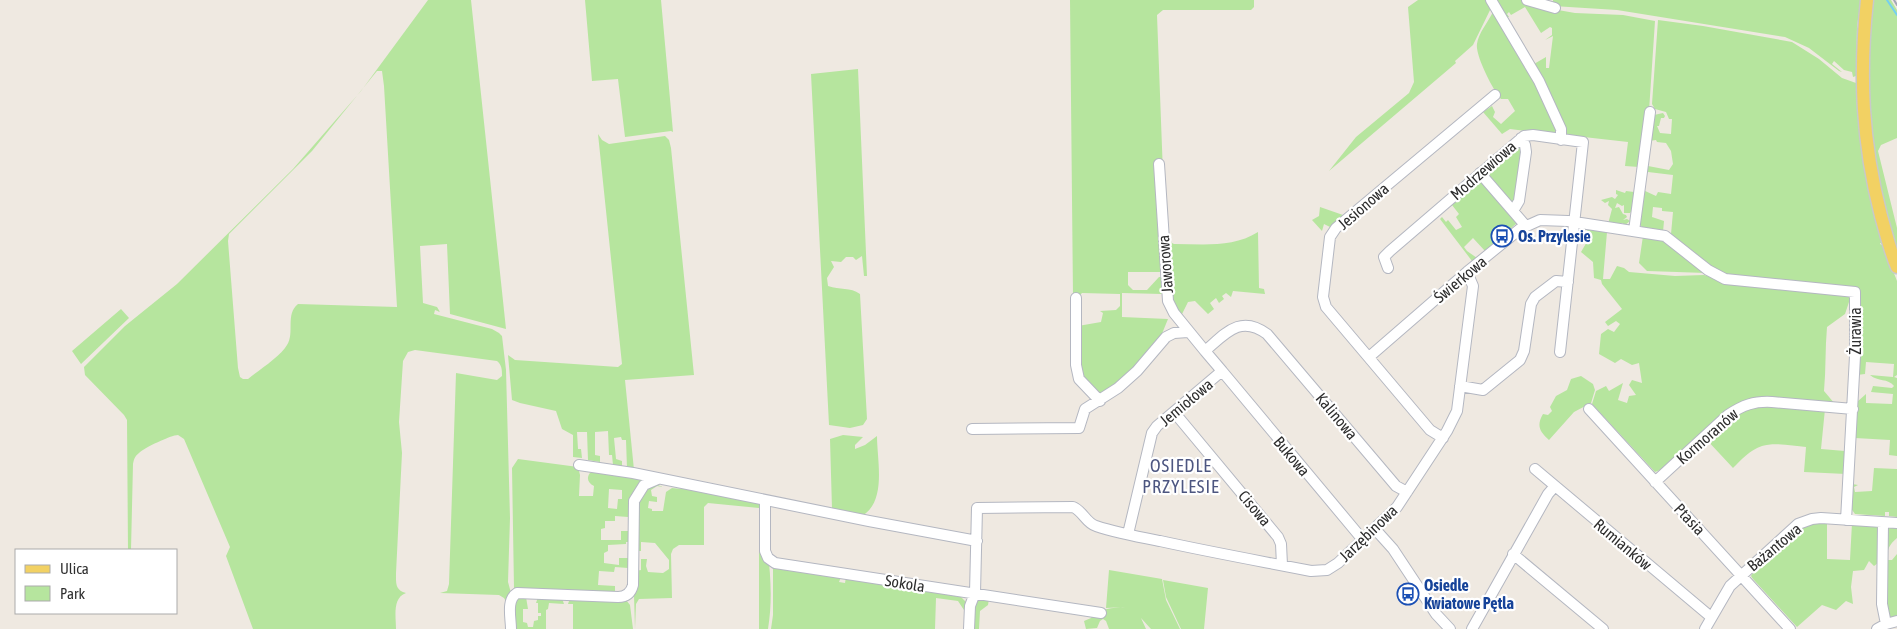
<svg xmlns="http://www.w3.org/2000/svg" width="1897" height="629" font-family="'Asap Condensed',sans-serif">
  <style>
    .green { fill: #b6e59e; fill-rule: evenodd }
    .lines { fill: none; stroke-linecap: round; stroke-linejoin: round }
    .stream { stroke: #75cff0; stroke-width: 2 }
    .minor-casing { stroke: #b4b7c1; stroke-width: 12 }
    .major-casing { stroke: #c9c9c9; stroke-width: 15 }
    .minor { stroke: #fff; stroke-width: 10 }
    .major { stroke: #f2d163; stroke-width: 12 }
    .rail { stroke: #a3a6b8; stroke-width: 2 }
    .labels { text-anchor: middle; stroke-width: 4.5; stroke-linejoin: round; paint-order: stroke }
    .street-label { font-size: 16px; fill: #2e2e2e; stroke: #fff }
    .transit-label { font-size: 16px; font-weight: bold; fill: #164399; stroke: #fff; text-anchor: start }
    .neighbourhood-label { font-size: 18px; letter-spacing: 1px; fill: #4d5680; stroke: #fff }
  </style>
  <rect width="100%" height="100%" fill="#efe9e1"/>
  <!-- green -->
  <path class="green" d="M428 0H471L506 329 450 314 447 244 420 246 423 303 437 307 440 312 435 310 434 314 492 329 499 333 502 336 506 370 510 518 508 582 511 593 507 603 504 598 499 595 440 593 447 591 449 584 456 373 497 380 502 376C502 370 502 365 497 361L415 350 408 352 403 361 399 422 402 453 396 573C396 583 395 590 406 593 392 598 396 617 396 629H253L226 556 230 547 184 439 178 435C171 435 144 448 139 453 135 456 134 459 133 464L131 550H128L127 420 124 415 85 375 84 367 125 326 177 284 293 169 361 91ZM377 71H382L384 86 397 307 298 304C285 314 295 333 287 345 281 356 259 370 248 379H243L240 377 238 368 228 241 229 234 312 151Z
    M585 0H661L673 132 671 131 625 137 618 79 592 81Z
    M1070 0H1254V7L1251 10H1163L1157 15 1165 227 1162 272H1128V285L1133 290H1147L1159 277H1162L1164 292 1162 294 1122 293V317L1168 319 1159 341 1137 368 1101 396 1081 377 1078 326 1101 322 1103 313 1100 311 1116 310 1120 306V294L1082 293 1078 297H1073Z
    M1418 0H1488L1492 6 1473 45 1455 61 1456 63 1329 171 1356 137 1409 93 1414 82 1408 7Z
    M1494 0H1524L1558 10 1575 13 1623 15 1655 21 1649 111 1639 167 1625 166 1628 142 1566 135 1534 64 1546 57V68H1549L1553 36 1545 40 1552 35V28L1550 27 1541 33 1525 7 1511 15 1509 12 1507 14 1509 17H1505Z
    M1553 0H1861L1857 26 1856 76 1853 77 1852 72 1844 70 1834 61 1832 64 1842 72 1839 71 1809 48 1785 37 1617 10 1553 6Z
    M1872 0H1891L1897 10V138L1881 145 1878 151 1897 228V255L1884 218 1866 110Z
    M1493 12 1519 52 1559 130 1554 135 1552 132 1550 134 1510 129 1502 134 1483 112 1492 106 1495 112 1493 117 1501 124 1515 111 1508 99H1501C1493 90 1475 55 1477 44 1478 34 1488 22 1493 12Z
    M1658 20 1703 26 1792 42 1819 59 1842 78 1856 83C1857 138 1867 191 1882 243H1880L1881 245H1883L1897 281V375L1894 377 1897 378V456L1889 455 1890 440 1855 438 1857 402 1866 394V403L1892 404 1893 394 1871 392 1873 386 1892 388 1894 386C1888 378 1878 382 1870 375L1893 377 1894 364 1866 362 1865 374 1857 375V289L1738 279 1709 267 1671 234 1673 212 1662 211V208L1653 207 1652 217 1664 221 1663 232 1643 228 1639 224 1643 190 1656 196 1658 192 1671 194 1673 175 1648 172 1646 174 1648 166 1669 170 1673 164 1671 151 1666 143 1657 142 1656 140 1649 141 1654 115 1663 113 1665 116 1664 118H1661L1659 126H1657L1660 133 1671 134 1672 119H1669L1666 112 1655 109 1652 104Z
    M858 69 867 276H864L862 256 856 260 853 257H846L841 262 831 261 834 267 827 278 828 286C840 290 850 287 860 294L867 419 863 425 850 428 829 425 811 74Z
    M598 134 602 140 609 144 665 136 669 140 671 148 694 375 625 380 634 470 627 468 626 440H622L621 437 614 438 616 459 622 461V467L613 465 612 455H609L608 431 595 432V455L600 456V462L588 460 587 432H577L578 449H581L582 458 573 457V435L562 429 556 411 520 403 512 400 508 355 515 360 618 367 622 364Z
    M1518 147 1522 149 1516 201 1511 202 1489 176 1488 172 1509 152 1514 153 1513 149Z
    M1480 182 1482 183 1517 223 1480 255 1485 251 1473 238 1464 247 1467 251 1477 258 1472 261 1440 219 1442 217 1446 222 1448 220 1456 230 1462 227 1456 217 1459 214 1452 205Z
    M1616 190 1625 193 1626 191 1634 192 1633 209 1630 213H1624V205L1622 206 1617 203 1615 208 1619 207 1623 214 1626 215 1627 217 1623 220 1627 219 1630 221 1625 225 1622 223 1620 225 1608 224 1612 209 1608 205 1609 201 1605 203 1601 200 1612 197 1615 199 1618 195 1616 194Z
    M1320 207 1343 215 1330 227 1324 224 1322 231 1312 220 1319 216Z
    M1587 229 1607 232 1603 279H1610L1617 266 1624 268 1629 272 1675 276 1704 275 1734 284 1846 294 1851 299 1852 308 1849 302 1845 314 1827 327C1825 349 1826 370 1824 391L1835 404 1749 399 1662 471 1660 470 1655 472 1592 404 1596 391 1606 386 1609 391 1623 383 1618 400 1627 403 1629 396 1636 395 1629 385 1632 380 1642 383 1639 363 1632 365 1621 359 1615 363 1599 354 1601 334 1608 329 1614 332 1620 324 1616 321 1608 326 1605 322 1622 309 1602 284 1601 280 1594 278 1593 262 1581 252 1588 240Z
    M1258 232 1259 288 1264 289 1265 294 1233 291 1231 297 1226 293 1222 296 1224 299 1219 303 1216 298 1210 303 1214 309 1208 314 1195 301 1188 302 1182 314 1178 315 1173 306 1168 241 1174 244C1203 244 1233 248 1258 232Z
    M1643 236 1665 239 1707 273 1647 271 1639 263Z
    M121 309 129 318 81 364 72 351Z
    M1581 376 1593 384 1595 390 1591 403 1574 412 1549 440C1540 432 1536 426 1543 414L1548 415 1552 411 1550 407 1556 396 1567 390 1571 379Z
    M1752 405 1825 409 1821 449 1845 451 1846 474 1804 472 1806 447C1793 446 1775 442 1762 446 1750 450 1741 460 1733 468L1706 439 1729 418Z
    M843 435 863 437 855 445V449L865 445 877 436C877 461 887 501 862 516L832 509 830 439Z
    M518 459 578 467 580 475 579 496H593L594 486C588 483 586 478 590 473L595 471 648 480C630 492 633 502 630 520L628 521V517L615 516V521H605V528L601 529V540H621V531H628V542H626V544L608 545V551L604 553V563L619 565V558H628V568L615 567 614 572 599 571 598 585 615 586V593H621L628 586V583L631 584 626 593 620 595C603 594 523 596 514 588L512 468ZM609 489 622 490V499H618L617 509 608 508Z
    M1874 468 1897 469V517L1889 516V512H1885V516L1855 514 1850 507 1852 484 1858 485 1854 487 1855 492 1872 491Z
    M655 484 663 487 657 486 651 490 652 496 657 497V502L649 501 648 508 652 509V511H663L666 492 672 488C695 490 743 492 761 505 767 547 775 586 768 629H759V508L708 503 704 507V545H679L673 549 671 554 672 598 639 599 636 604 635 629 634 595 635 571 641 570V559H647L646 566 648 572 663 573 669 569V560L655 543 641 542V551H638L635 509 639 495Z
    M1827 521V559L1850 560 1852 523 1877 526 1879 528 1878 563 1874 566 1869 561 1864 570 1853 571 1851 587 1853 604 1846 601 1836 610 1822 605 1797 627 1753 579 1751 576 1754 571 1752 569 1802 526 1815 522Z
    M1897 527V538C1889 545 1887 549 1887 560H1892L1897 554V618H1888L1886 614V532L1888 528Z
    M773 565 841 577 839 582 845 583 846 577 961 597 966 602V613L958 601 936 598 935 629H771L773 615Z
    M1109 570 1162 579 1166 600 1180 629H1151L1141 618 1146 629H1109L1106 621 1103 619 1100 621 1097 628 1086 629 1084 621 1091 618C1097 608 1114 608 1125 607L1106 608Z
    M1163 580 1208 588 1204 629H1181L1166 597Z
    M516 597H526L528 609H523V622L527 623 528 627H533L534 621 538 620V616H541V613H538V603H536L538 597 562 598 564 604 549 603 548 609 546 610V629H514L513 603Z
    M570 598 626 600 630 605 633 629H573V604H568Z
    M986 598 989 599 988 605 980 611 979 629H972L974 606 977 601H985Z"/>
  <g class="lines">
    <!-- stream -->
    <path class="stream" d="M1887 0 1897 15"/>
    <!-- minor casing -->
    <g class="minor-casing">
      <path id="minor" d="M1491 0 1539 81 1561 129V140
        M1527 0 1555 8
        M1159 164 1168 301 1174 313 1205 351
        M1480 173 1525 225
        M1513 211 1519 201 1526 152 1525 145 1521 138
        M1634 231 1650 112
        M1388 268 1384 257 1390 251 1524 136 1533 135 1583 142 1560 352
        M1076 298V365L1079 379 1100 401
        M1369 357 1467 272 1520 229 1540 220 1568 221 1665 236 1708 270 1725 279 1855 292V356L1846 520
        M1222 371 1363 540
        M1460 386 1483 390 1520 360 1524 351 1531 304 1535 297 1556 281 1568 282
        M1589 409 1790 629
        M1174 412 1278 537 1281 544 1282 565
        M972 429 1079 428 1085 409 1118 388 1137 371 1166 337 1174 333 1188 332
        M1443 438 1430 430 1326 307 1323 297 1330 237 1336 228 1495 95
        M579 465 633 473 869 521 977 541
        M1535 469 1711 617
        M1655 482 1728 415C1743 405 1754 401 1772 402L1853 409
        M765 500V551L768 558 775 563 1101 613
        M1883 523 1882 604 1886 624
        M1375 529 1393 549 1436 614 1450 629
        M1128 534 1152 433 1157 426 1222 371 1205 351C1225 334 1240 314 1267 334L1396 486 1407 492
        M1513 554 1603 629
        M511 629C511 618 506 600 517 593L618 597C626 597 631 593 633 585L634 501 644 485 658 479
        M969 629 970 606 975 593 977 508 1073 507C1083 511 1086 523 1096 526 1117 533 1139 537 1160 541 1210 552 1260 561 1311 571L1327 570 1338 563 1397 507 1447 431 1457 411 1473 286 1467 272
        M1472 629 1548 494 1555 486
        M1705 629 1730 586 1798 524 1812 519 1821 518 1897 523
        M1877 629 1886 624 1897 621"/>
    </g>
    <!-- major casing -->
    <g class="major-casing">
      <path id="major" d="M1867 0C1859 75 1862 142 1881 216 1886 233 1890 251 1897 267"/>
    </g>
    <!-- minor -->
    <use href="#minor" class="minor"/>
    <!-- major -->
    <use href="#major" class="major"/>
    <!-- rail -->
    <path class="rail" d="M1894 0 1897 5"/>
  </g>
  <!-- icons -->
  <defs>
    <g id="bus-ring" transform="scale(1.125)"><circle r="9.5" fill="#fff" stroke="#1a4fb4" stroke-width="1.5"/><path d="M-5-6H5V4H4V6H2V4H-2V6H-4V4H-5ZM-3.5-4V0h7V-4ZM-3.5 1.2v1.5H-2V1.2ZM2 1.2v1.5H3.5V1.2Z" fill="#1a4fb4"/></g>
  </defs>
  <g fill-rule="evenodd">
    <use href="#bus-ring" x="1502" y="236"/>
    <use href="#bus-ring" x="1408" y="594"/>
  </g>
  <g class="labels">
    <!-- street labels -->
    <g class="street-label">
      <text transform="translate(1483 170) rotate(-41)" y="6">Modrzewiowa</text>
      <text transform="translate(1363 206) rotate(-41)" y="6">Jesionowa</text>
      <text transform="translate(1165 264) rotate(-94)" y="6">Jaworowa</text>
      <text transform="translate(1460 279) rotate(-40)" y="6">Świerkowa</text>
      <text transform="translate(1855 331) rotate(-90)" y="6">Żurawia</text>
      <text transform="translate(1186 402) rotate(-40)" y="6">Jemiołowa</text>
      <text transform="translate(1337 416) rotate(50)" y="6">Kalinowa</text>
      <text transform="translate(1707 436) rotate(-41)" y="6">Kormoranów</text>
      <text transform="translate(1292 456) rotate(50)" y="6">Bukowa</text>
      <text transform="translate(1255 508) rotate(50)" y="6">Cisowa</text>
      <text transform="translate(1690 519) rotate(47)" y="6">Ptasia</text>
      <text transform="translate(1368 533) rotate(-44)" y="6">Jarzębinowa</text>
      <text transform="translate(1623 544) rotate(40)" y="6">Rumianków</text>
      <text transform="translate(1774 547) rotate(-40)" y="6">Bażantowa</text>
      <text transform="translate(905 583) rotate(9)" y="6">Sokola</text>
    </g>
    <!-- transit labels -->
    <g class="transit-label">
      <text x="1518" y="242">Os. Przylesie</text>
      <text x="1424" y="591">Osiedle<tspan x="1424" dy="18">Kwiatowe Pętla</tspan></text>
    </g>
    <!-- neighbourhood labels -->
    <g class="neighbourhood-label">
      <text x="1181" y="472">OSIEDLE<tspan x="1181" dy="21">PRZYLESIE</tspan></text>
    </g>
  </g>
  <!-- legend -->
  <rect x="15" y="549" width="162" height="65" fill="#ffffff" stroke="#ababab"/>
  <rect x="25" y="565" width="25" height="8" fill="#f2d163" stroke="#ababab"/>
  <text x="60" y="574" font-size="15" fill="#2e2e2e">Ulica</text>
  <rect x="25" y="586" width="25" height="15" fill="#b6e59e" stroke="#ababab"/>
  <text x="60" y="599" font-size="15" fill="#2e2e2e">Park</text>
</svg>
